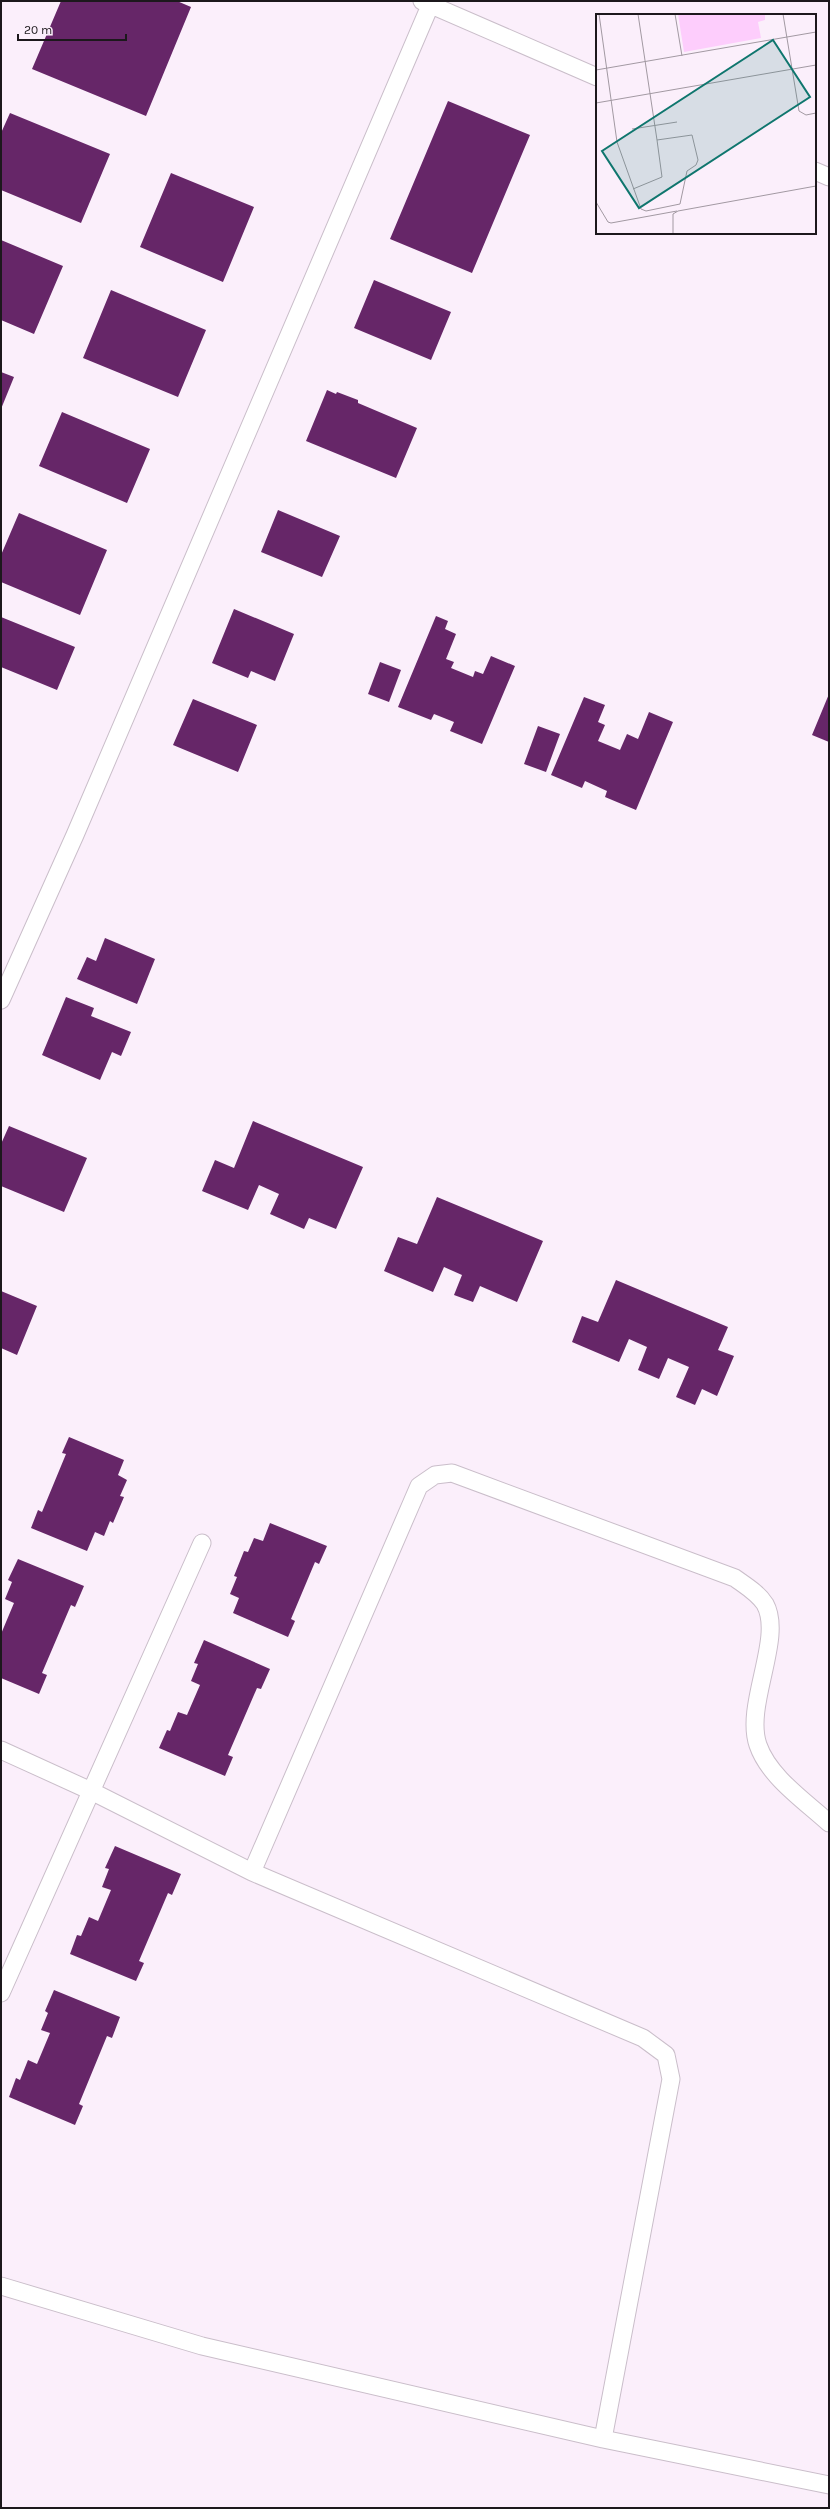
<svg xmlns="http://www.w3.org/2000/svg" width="830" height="2509" font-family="Karla,sans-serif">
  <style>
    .building { fill: #662668 }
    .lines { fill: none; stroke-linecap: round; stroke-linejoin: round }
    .lane-casing { stroke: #cabeca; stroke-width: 19 }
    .lane { stroke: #fff; stroke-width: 17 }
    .inset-road { fill: none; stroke: #a299a2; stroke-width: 1 }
    .view { fill: #0f766e; fill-opacity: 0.15; stroke: #0f766e; stroke-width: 2 }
    .inset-edge { fill: none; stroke: #1c181c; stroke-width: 2 }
  </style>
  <rect width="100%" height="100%" fill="#fbeffb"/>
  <!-- building -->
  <path class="building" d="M61 1H177L191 7 146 116 32 69Z
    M448 101 530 135 472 273 390 239Z
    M10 113 110 154 81 223 1 190V133Z
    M171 173 254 207 223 282 140 247Z
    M1 240 63 266 34 334 1 320Z
    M374 280 451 312 431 360 354 328Z
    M111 290 206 330 178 397 83 358Z
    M1 372 14 377 1 409Z
    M327 390 336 394 337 392 358 400V403L417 428 396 478 306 441Z
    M62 412 150 449 127 503 39 466Z
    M278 510 340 536 322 577 261 552Z
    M19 513 107 550 80 615 1 582V555Z
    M234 609 294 634 275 681 251 671 248 678 212 663Z
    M436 616 448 621 445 629 456 634 446 659 454 662 451 668 473 677 475 671 483 674 491 656 515 666 482 744 450 731 454 722 434 714 431 720 398 707Z
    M1 617 75 647 57 690 1 667Z
    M380 662 401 670 389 702 368 694Z
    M829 694V742L812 735Z
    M584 697 605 705 598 722 605 725 598 741 620 750 627 734 638 739 649 712 673 722 636 810 605 797 607 791 585 781 582 788 551 775Z
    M193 699 257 725 238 772 173 745Z
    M538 726 560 734 546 772 524 764Z
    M105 938 155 959 137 1004 77 979 87 957 96 961Z
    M66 997 94 1008 91 1016 131 1032 121 1056 112 1052 100 1080 42 1055Z
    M253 1121 363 1167 336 1229 309 1218 304 1229 270 1214 279 1194 259 1185 248 1210 202 1191 215 1160 234 1168Z
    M9 1126 87 1158 64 1212 1 1186V1144Z
    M437 1197 543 1241 517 1302 480 1286 473 1302 454 1295 462 1275 444 1267 433 1292 384 1271 398 1237 417 1244Z
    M616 1280 728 1327 718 1350 734 1356 717 1396 702 1389 695 1405 676 1397 689 1367 668 1358 659 1379 638 1370 647 1347 629 1339 619 1362 572 1342 582 1316 598 1322Z
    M1 1291 37 1306 17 1355 1 1348Z
    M69 1437 124 1460 118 1475 127 1480 120 1496 124 1497 113 1523 110 1521 104 1536 95 1532 87 1551 31 1528 38 1510 42 1512 66 1454 62 1453Z
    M270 1523 327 1546 319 1564 315 1562 291 1619 295 1621 288 1637 233 1613 239 1598 230 1594 237 1577 234 1576 244 1551 248 1552 254 1538 263 1541Z
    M18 1559 84 1586 75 1607 71 1605 42 1673 47 1675 39 1694 1 1678V1634L14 1603 5 1599 12 1582 8 1580Z
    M204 1640 270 1669 261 1689 257 1688 228 1755 233 1757 225 1776 159 1748 167 1730 170 1731 178 1712 187 1715 200 1685 191 1681 198 1664 194 1663Z
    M115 1846 181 1874 172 1895 168 1893 139 1961 144 1963 136 1981 70 1954 77 1935 81 1936 89 1917 98 1921 111 1890 102 1887 109 1869 105 1868Z
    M54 1990 120 2017 112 2038 107 2036 79 2104 83 2106 75 2125 9 2097 16 2078 20 2080 28 2060 37 2064 50 2033 41 2030 48 2013 45 2011Z"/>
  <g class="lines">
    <!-- lane casing -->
    <g class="lane-casing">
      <path id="lane" d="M422 1 597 77
        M815 171 829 177
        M1 1000 75 835 432 1
        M1 1750 91 1791 252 1872 419 1486 435 1475 452 1473 735 1578C746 1586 758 1593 765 1604 784 1638 744 1705 758 1745 769 1777 805 1801 829 1823
        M252 1872 643 2038 666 2055 671 2079 603 2439
        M1 1993 202 1543
        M1 2286 202 2346 603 2439 829 2485"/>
    </g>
    <!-- lane -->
    <use href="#lane" class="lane"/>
  </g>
  <!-- overview -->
  <g transform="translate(596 14)">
    <rect width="220" height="220" fill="#fbeffb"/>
    <path d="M82 0H169V6L162 8 165 24 88 38Z" fill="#fdcdfc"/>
    <path class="inset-road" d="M3 0 21 128 45 195 50 197 84 190 91 157 100 151 102 146 96 121 61 126 42 0M79 0 86 42M187 0 203 97 210 101 220 99M0 56 220 18M0 89 220 51M36 115 81 108M37 175 66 163 61 126M0 188 12 208 15 209 81 197M77 220V200L82 197 220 172"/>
    <path class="view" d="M177 26 214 83 43 194 6 137Z"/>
    <rect width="220" height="220" class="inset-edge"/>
  </g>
  <!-- border -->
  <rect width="830" height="2509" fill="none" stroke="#1c181c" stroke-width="4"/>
  <!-- scale -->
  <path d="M18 34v6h108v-6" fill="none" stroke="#1c181c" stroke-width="2"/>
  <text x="24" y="34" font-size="12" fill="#1c181c" stroke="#fbeffb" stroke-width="3" paint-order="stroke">20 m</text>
</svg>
